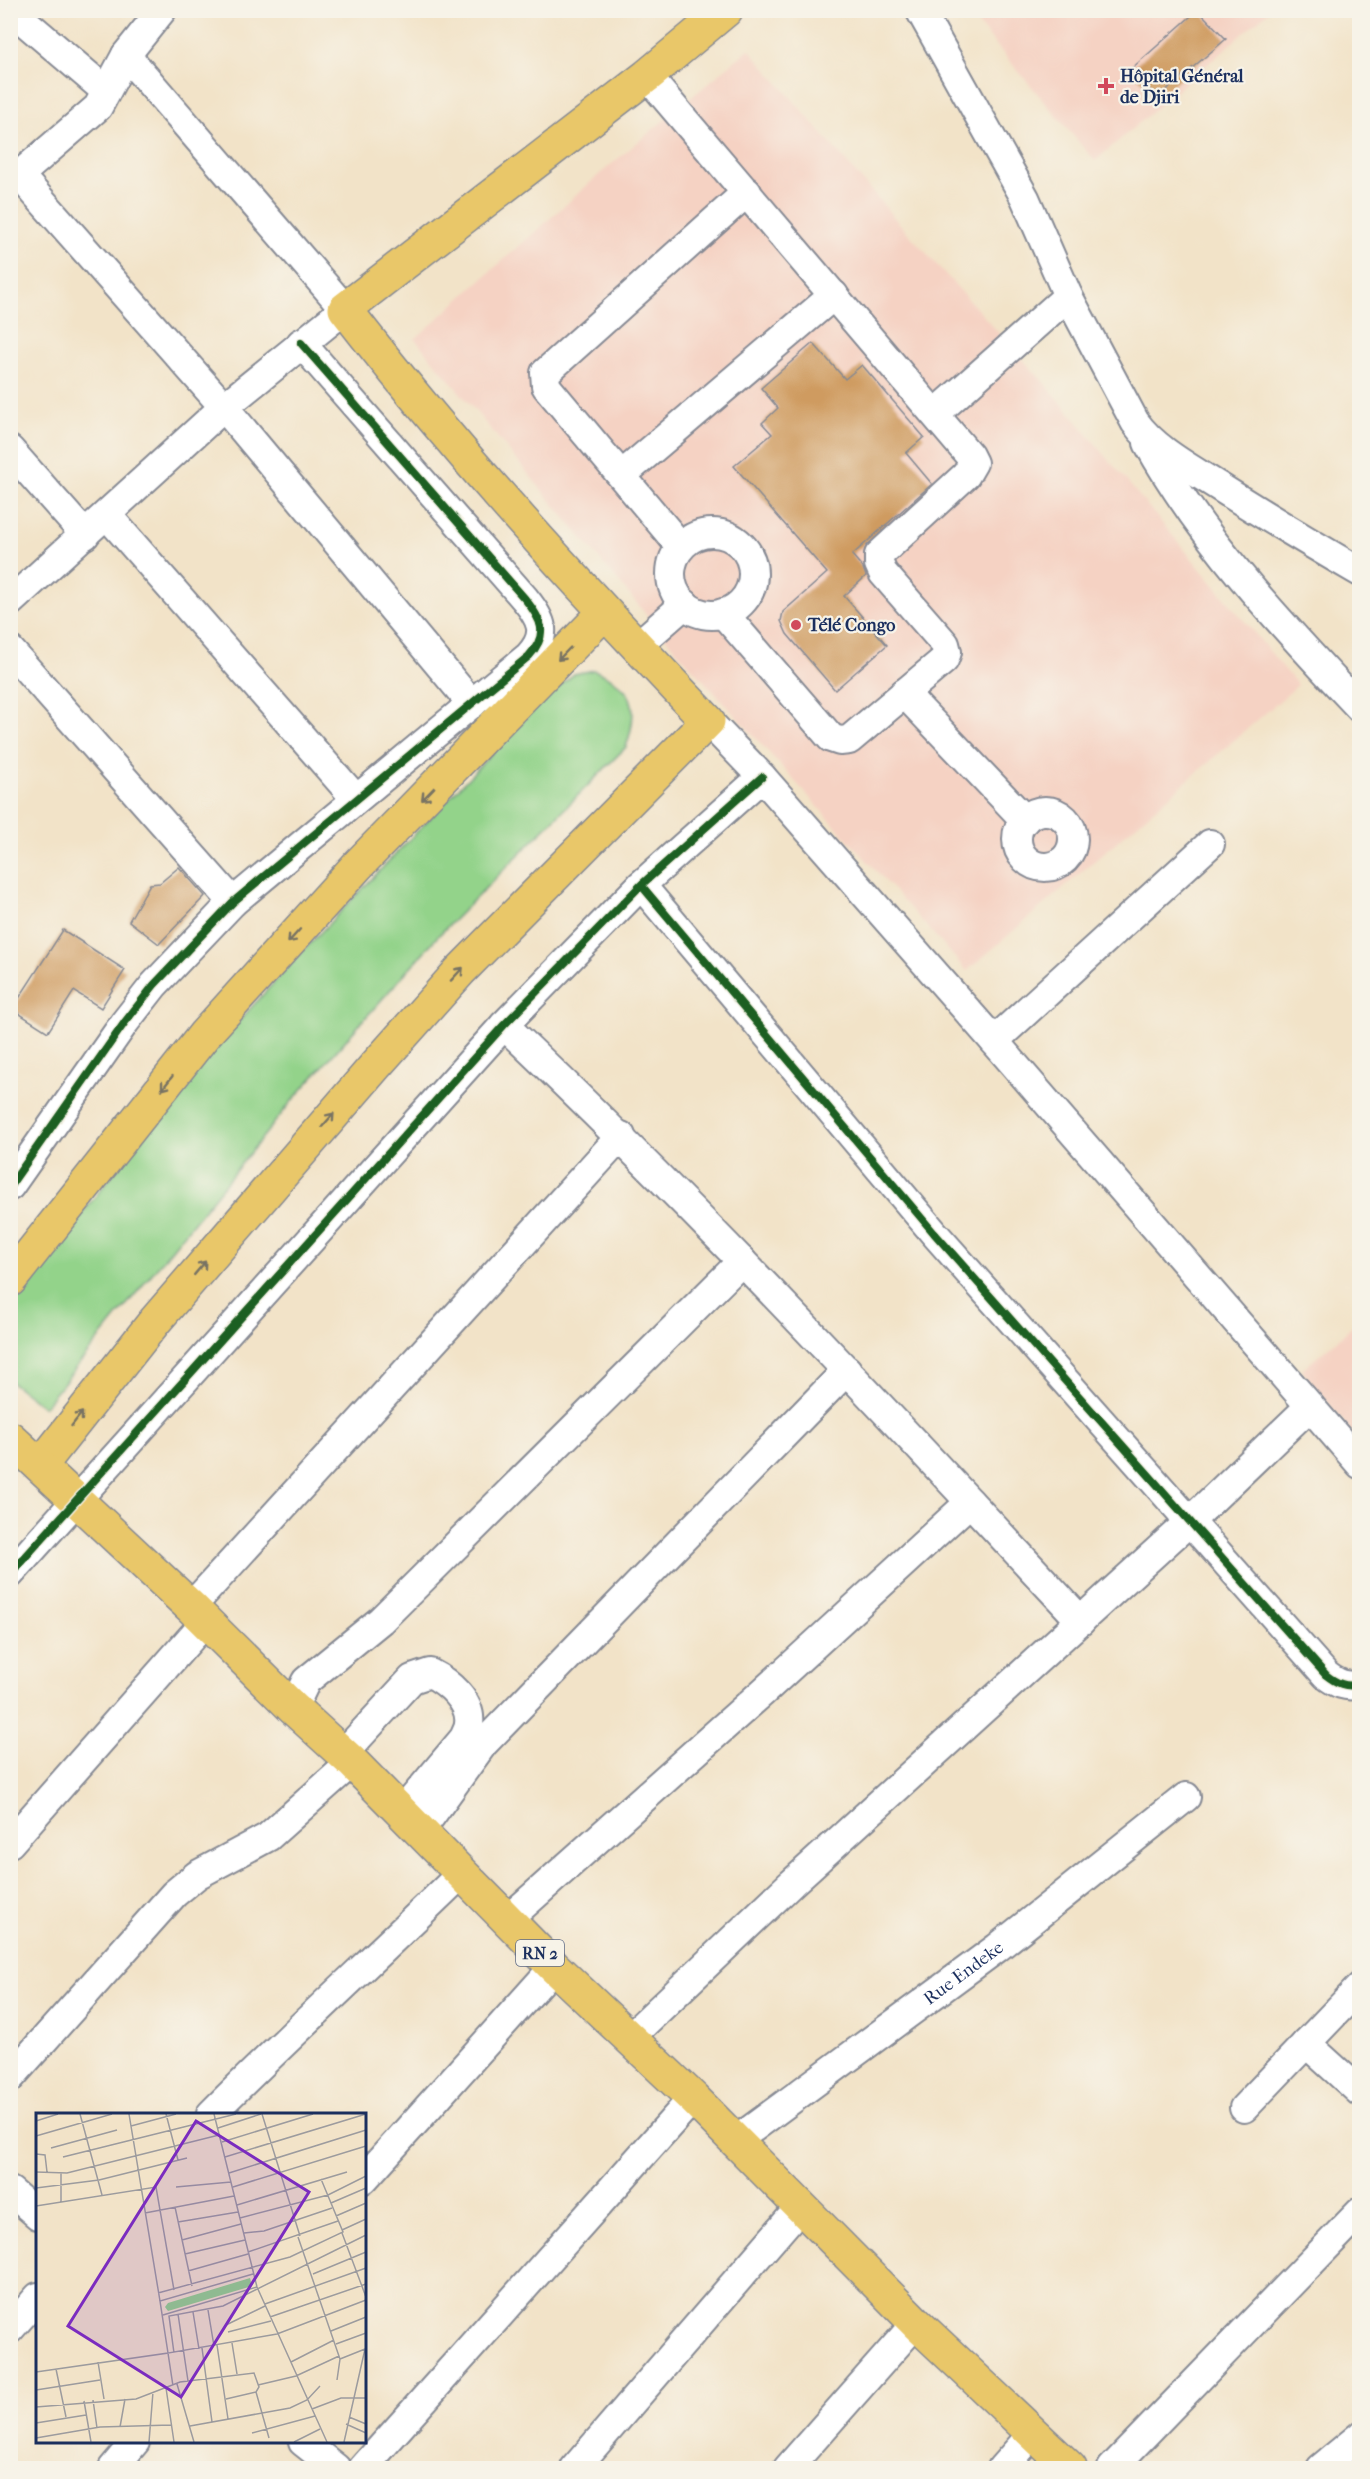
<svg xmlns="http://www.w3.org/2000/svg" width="1370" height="2479" font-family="'IM FELL French Canon',serif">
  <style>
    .built { fill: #f5d2c3 }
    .green { fill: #93d38a; stroke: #578174; stroke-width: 1.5 }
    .building { fill: #cf9b61 }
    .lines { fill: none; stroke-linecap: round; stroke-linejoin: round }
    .minor-casing { stroke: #868993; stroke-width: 32 }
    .major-casing { stroke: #868993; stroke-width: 36 }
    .highway-casing { stroke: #868993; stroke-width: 36 }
    .minor { stroke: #fff; stroke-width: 28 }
    .major { stroke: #e9c769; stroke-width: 33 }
    .highway { stroke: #e9c769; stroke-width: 33 }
    .cycleway-casing { stroke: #f7f3e8; stroke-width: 11 }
    .cycleway { stroke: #1b5e20; stroke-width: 8 }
    .oneway { stroke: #787363 }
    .poi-dot { fill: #d1495b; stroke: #f7f3e8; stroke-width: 2 }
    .labels { text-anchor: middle; stroke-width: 4.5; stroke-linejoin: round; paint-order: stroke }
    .shield { fill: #f7f3e8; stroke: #5d6a87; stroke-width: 1.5 }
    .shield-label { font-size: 16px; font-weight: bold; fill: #1b2f5e }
    .poi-label { font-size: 18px; font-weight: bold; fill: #1b2f5e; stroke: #f7f3e8; text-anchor: start }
    .street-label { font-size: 18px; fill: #1b2f5e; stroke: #f7f3e8 }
    .inset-road { fill: none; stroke: #9c9b9e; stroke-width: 1.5 }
    .view { fill: #7b2cbf; fill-opacity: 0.15; stroke: #7b2cbf; stroke-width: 3 }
    .inset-edge { fill: none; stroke: #1b2f5e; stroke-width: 3 }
  </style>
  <rect width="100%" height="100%" fill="#f7f3e8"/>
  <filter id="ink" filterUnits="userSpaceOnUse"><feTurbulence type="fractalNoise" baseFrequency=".0167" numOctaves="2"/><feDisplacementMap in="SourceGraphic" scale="12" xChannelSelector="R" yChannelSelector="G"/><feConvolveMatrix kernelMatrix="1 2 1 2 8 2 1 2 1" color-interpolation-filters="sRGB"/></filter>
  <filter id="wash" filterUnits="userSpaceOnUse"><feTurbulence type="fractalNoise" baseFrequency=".008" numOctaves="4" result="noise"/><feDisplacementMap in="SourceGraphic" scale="24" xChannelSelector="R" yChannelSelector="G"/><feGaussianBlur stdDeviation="1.35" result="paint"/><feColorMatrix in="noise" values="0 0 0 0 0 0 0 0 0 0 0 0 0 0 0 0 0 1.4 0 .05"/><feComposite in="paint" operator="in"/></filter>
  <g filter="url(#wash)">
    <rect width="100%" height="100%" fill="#f2e3c8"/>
    <!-- built -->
    <path class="built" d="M967 11H1269L1095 161Z
      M749 49 898 222 1047 386 1298 685 967 971 675 649 415 339 601 173Z
      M1359 1321V1441L1302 1370Z"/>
    <!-- green -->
    <path class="green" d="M594 670C635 687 640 706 626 747L438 936 292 1101 44 1407 11 1382V1302L210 1053 297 957 539 704 574 674Z"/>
    <g id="blocks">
      <!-- building -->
      <path class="building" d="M1198 10 1226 39 1157 98 1131 69Z
        M813 343 845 379 862 365 924 437 906 453 932 484 852 555 863 568 866 576 844 596 887 645 835 690 787 634 781 621 783 612 827 573 734 466 772 434 762 423 778 408 761 388Z
        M179 867 205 896 159 944 129 921 150 884 160 883Z
        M63 930 125 970 101 1008 74 991 48 1032 12 1009Z"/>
    </g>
  </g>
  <g filter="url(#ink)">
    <use href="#blocks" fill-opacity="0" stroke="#868993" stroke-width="1.5"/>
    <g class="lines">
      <!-- minor casing -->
      <g class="minor-casing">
        <g id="minor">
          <path d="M11 10 106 91"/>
          <path d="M920 10 1025 198 1068 296 1135 422C1155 450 1190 468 1218 486 1265 516 1312 544 1360 572"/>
          <path d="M647 76 969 455 973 463 966 475 879 555V564L883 573 945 644 947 652 944 660 849 740 840 741 831 738 723 613"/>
          <path d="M19 175 224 407 472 704"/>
          <path d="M10 183 98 107 126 55 162 10"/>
          <path d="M935 414 1068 296"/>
          <path d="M1148 443C1203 542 1283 626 1360 708"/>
          <path d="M10 450 85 535"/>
          <path d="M622 475 834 295"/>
          <path d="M107 515 356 799"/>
          <circle cx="712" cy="574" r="41"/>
          <path d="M681 547 546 386 545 373 747 192"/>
          <path d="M10 602 224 407 345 309 126 55"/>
          <path d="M637 646 685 604"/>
          <path d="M10 650 233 902"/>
          <path d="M904 693 1025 820"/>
          <path d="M708 721 762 777 994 1041 1360 1464"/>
          <circle cx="1045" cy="839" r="28"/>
          <path d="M641 885 934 1233 1326 1675C1336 1683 1346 1688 1360 1684"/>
          <path d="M504 1025C705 1216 893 1419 1081 1621"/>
          <path d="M994 1041 1210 844"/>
          <path d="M10 1186 125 1022 154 985 233 902 529 656C549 634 542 620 525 599L301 343"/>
          <path d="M10 1574 504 1025 641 885 762 777"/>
          <path d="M191 1607 621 1136"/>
          <path d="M293 1708 306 1681 381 1620 742 1261"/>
          <path d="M343 1754 412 1679 430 1673C448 1682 472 1702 469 1724 469 1728 466 1733 464 1738L401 1813"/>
          <path d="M420 1831 483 1744 847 1370"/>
          <path d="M10 1843 206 1621"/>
          <path d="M508 1919 763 1692 970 1502"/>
          <path d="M629 2038 792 1883 1189 1522 1310 1406"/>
          <path d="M1306 2043 1360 2092"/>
          <path d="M10 2078 174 1894 197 1875 268 1837 352 1762"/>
          <path d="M1244 2108 1360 1987"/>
          <path d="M211 2114C293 2032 379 1954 462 1873"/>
          <path id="s1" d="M734 2142 997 1948 1186 1797"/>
          <path d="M364 2179 554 1967"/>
          <path d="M10 2191 38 2215"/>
          <path d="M10 2329 38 2297"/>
          <path d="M303 2442 336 2468"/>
          <path d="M113 2468 135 2442"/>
          <path d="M363 2468 693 2098"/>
          <path d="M575 2468 801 2206"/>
          <path d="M788 2468 916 2323"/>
          <path d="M1002 2468 1033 2433"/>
          <path d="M1112 2468 1360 2212"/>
          <path d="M1321 2468 1360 2436"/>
        </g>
      </g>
      <!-- major casing -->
      <g class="major-casing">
        <path id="major" d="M10 1280 205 1034 358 865 605 612
          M41 1465 155 1321 376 1065 460 971 708 721C581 588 457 454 345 309L647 76 726 10"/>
      </g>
      <!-- highway casing -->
      <g class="highway-casing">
        <path id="highway" d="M10 1438 191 1607 293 1708 352 1762 554 1967 693 2098 916 2323 1070 2468"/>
      </g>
      <!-- minor -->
      <use href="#minor" class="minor"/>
      <!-- major -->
      <use href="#major" class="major"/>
      <!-- highway -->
      <use href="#highway" class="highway"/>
      <!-- cycleway casing -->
      <g class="cycleway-casing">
        <path id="cycleway" d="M641 885 934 1233 1326 1675C1336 1683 1346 1688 1360 1684
          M10 1186 125 1022 154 985 233 902 529 656C549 634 542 620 525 599L301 343
          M10 1574 504 1025 641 885 762 777"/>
      </g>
      <!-- cycleway -->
      <use href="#cycleway" class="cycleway"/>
    </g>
    <!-- one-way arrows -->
    <defs><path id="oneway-shaft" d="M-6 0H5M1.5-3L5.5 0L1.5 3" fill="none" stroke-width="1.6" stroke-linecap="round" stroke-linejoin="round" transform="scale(1.5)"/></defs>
    <g class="oneway">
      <use href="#oneway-shaft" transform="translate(564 654) rotate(134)"/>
      <use href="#oneway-shaft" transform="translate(428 794) rotate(134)"/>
      <use href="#oneway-shaft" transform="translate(294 936) rotate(132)"/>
      <use href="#oneway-shaft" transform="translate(457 974) rotate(-47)"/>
      <use href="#oneway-shaft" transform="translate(167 1083) rotate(128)"/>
      <use href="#oneway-shaft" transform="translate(328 1120) rotate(-49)"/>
      <use href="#oneway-shaft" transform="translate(200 1268) rotate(-50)"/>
      <use href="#oneway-shaft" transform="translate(77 1419) rotate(-52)"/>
    </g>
  </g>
  <!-- markers -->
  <g class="poi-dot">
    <path d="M1103 77h6v6h6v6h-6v6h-6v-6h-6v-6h6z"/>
    <circle cx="796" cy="625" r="6"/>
  </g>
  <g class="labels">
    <!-- shield labels -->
    <rect class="shield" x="516" y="1940" width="48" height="26" rx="4.5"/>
    <g class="shield-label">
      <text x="540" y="1959">RN 2</text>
    </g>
    <!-- poi labels -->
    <g class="poi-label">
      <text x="1120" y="82">Hôpital Général<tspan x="1120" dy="21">de Djiri</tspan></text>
      <text x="808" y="631">Télé Congo</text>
    </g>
    <!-- street labels -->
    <g class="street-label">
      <text dy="6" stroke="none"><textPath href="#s1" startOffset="285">Rue Endeke</textPath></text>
    </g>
  </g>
  <!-- overview -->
  <g transform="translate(36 2113)">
    <rect width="330" height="330" fill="#f2e3c8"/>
    <path d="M214 165 216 173 132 198 129 194 132 190Z" fill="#93d38a"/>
    <path class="inset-road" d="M44 1 66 82M93 1 124 188M130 1 142 47M178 1 221 174 291 329M226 1 264 123M0 8 22 1M95 13 140 1M182 15 225 1M0 23 76 1M186 29 277 1M15 35 81 17M0 41 9 42 11 59M27 44 200 1M189 44 330 1M0 59 31 60 183 22M193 60 330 17M140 74 195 69M197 74 330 33M0 75 63 67 151 45M25 89V60M295 90 330 75M201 92 311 59M0 93 120 74 138 177M139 94 156 173M109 100 198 83M300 103 330 90M204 105 292 82 330 63M142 109 202 99M306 117 330 106M208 120 228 118 296 95M306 120 330 184M262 124 304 246 301 267M146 127 205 111M212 139 302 108M149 141 209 127M152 158 212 141M277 161 330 139M122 180 254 144 307 119 285 66M229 191 330 155M172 197 178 233M157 199 163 236M142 201 152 268M127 202 221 174M234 204 330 171M190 212 229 193M295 218 330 204M192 219 235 208M196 230 201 261M300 231 330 220M181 232 192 306M166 235 176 309M138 240 133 203 187 193 330 122M304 246 329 236M62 249 68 286M255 249 298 227M20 256 30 304M0 259 132 240 124 188 217 161M141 271 158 329M222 272 260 263 303 243M137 273 132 240 241 221 330 187M130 275 138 329M0 277 64 267M220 279 233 325M57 287 61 315M48 288 55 329M0 294 100 286 144 269 218 260 223 274 220 279 190 286M276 296 305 285H330M313 304 330 311M0 310 50 302M310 311 330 320M154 313 254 295 271 287 284 273M84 314 89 286M216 320 279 303M0 325 64 314 135 312M113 329 117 279M258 329 284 316M308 329 329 236"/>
    <path class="view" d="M160 8 273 79 145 284 32 213Z"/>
    <rect width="330" height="330" class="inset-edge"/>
  </g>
  <!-- margin -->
  <rect width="1370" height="2479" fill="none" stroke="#f7f3e8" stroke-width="36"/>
</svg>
